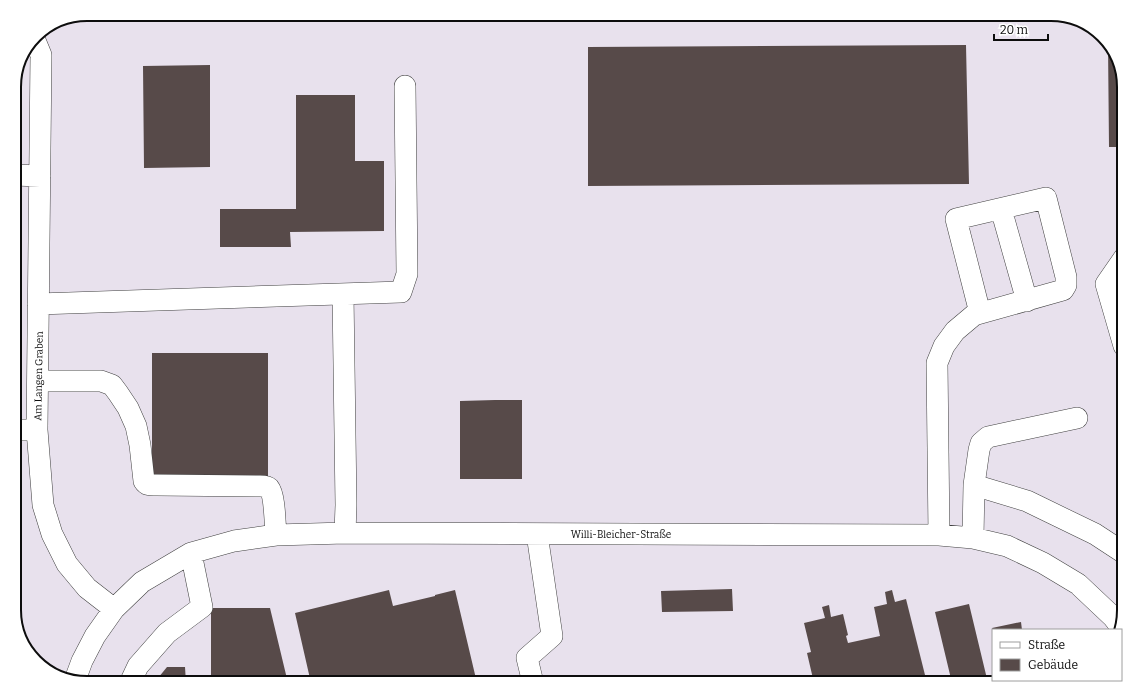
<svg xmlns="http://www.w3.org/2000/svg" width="1138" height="697" font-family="Bitter,serif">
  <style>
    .industrial { fill: #e8e1ed }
    .building { fill: #574a49 }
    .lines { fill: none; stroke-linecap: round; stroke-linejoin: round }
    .minor-casing { stroke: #404040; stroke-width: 22 }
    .path { stroke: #2f2f2f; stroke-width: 2.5; stroke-dasharray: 4 2; stroke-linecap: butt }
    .minor { stroke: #fff; stroke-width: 21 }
    .labels { text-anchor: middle; stroke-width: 4; stroke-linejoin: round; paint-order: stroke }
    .street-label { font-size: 10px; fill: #0d0d0d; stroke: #fff }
    .rim { fill: none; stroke: #0d0d0d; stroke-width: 2 }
  </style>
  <rect width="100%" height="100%" fill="#fff7ed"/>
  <!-- industrial -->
  <path class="industrial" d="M180 14H1051L1088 24 1114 50 1124 82V611L1119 630H993V680H1063L1052 683H87L50 673 24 647 14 615V82L35 35 59 19 74 17Z"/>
  <!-- building -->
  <path class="building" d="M1108 44 1114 50 1124 82V147H1109Z
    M966 45 969 184 588 186V47Z
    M210 65V167L144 168 143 66Z
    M296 95H355V161H384V231L290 232 291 247H220V209H296Z
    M152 353H268V478H152Z
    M495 400H522V479H460V401Z
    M732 589 733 611 662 612 661 591Z
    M389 590 393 606 435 596V595L455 590 477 683H311L295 613Z
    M892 590 895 602 906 599 927 683H814L807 653 811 652 804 623 825 618 822 607 829 605 831 617 843 614 848 635 846 636 848 643 880 636 874 607 887 604 885 592Z
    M969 604 988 683H952L935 612Z
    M211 608H270L288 683H211Z
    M1021 622 1022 630H993L992 628Z
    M167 667H185L186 683H154Z
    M1004 680H1047V683H1005Z"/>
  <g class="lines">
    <!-- minor casing -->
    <g class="minor-casing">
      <path id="minor" d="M34 38 41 55 37 430 43 505 52 534 67 564 87 588 114 609
        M14 175 40 176
        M1001 209 1027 301
        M1124 258 1106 284 1124 346
        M343 294 346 505 345 533
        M38 304 401 292 407 274 405 86
        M38 381H101L112 385 118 393 128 408 136 426 140 445 144 481C147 486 152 485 157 485L260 486C263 486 267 486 269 488 275 495 275 525 276 535
        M14 430H37
        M974 485 1027 501 1095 534 1124 553
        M939 535 937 363 944 346 955 331 974 315 1063 290 1066 285V277L1046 198 956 219 980 313
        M973 538 974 485 979 450 981 443 988 437 1077 418
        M75 680 82 661 95 636 114 609 142 582 191 553 234 541 276 535 345 533 939 535 973 538 1007 546 1043 563 1078 584 1113 617 1120 626
        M130 683 138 666 167 633 202 607 191 553
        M533 683 527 658 552 636 537 534"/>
    </g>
    <!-- path -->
    <path class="path" d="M82 15 195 14"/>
    <!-- minor -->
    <use href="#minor" class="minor"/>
  </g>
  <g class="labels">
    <!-- street labels -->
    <g class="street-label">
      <text transform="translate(38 376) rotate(-89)" y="4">Am Langen Graben</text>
      <text x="621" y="538">Willi-Bleicher-Straße</text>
    </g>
  </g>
  <!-- crop -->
  <path d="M0 0H1138V697H0ZM87 21H1051A66 66 0 0 1 1117 87V610A66 66 0 0 1 1051 676H87A66 66 0 0 1 21 610V87A66 66 0 0 1 87 21Z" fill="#fff" fill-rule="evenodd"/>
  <path class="rim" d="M87 21H1051A66 66 0 0 1 1117 87V610A66 66 0 0 1 1051 676H87A66 66 0 0 1 21 610V87A66 66 0 0 1 87 21Z"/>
  <!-- legend -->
  <rect x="992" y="629" width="130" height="52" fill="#ffffff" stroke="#9e9e9e"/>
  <rect x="1000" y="642" width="20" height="6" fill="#ffffff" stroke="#9e9e9e"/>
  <text x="1028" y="649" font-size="12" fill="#0d0d0d">Straße</text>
  <rect x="1000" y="659" width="20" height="12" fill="#574a49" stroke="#9e9e9e"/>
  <text x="1028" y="669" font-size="12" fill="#0d0d0d">Gebäude</text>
  <!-- scale -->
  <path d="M994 34v6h54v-6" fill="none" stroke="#0d0d0d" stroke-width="2"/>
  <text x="1000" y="34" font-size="12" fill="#0d0d0d" stroke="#ffffff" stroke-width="3" paint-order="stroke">20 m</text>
</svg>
